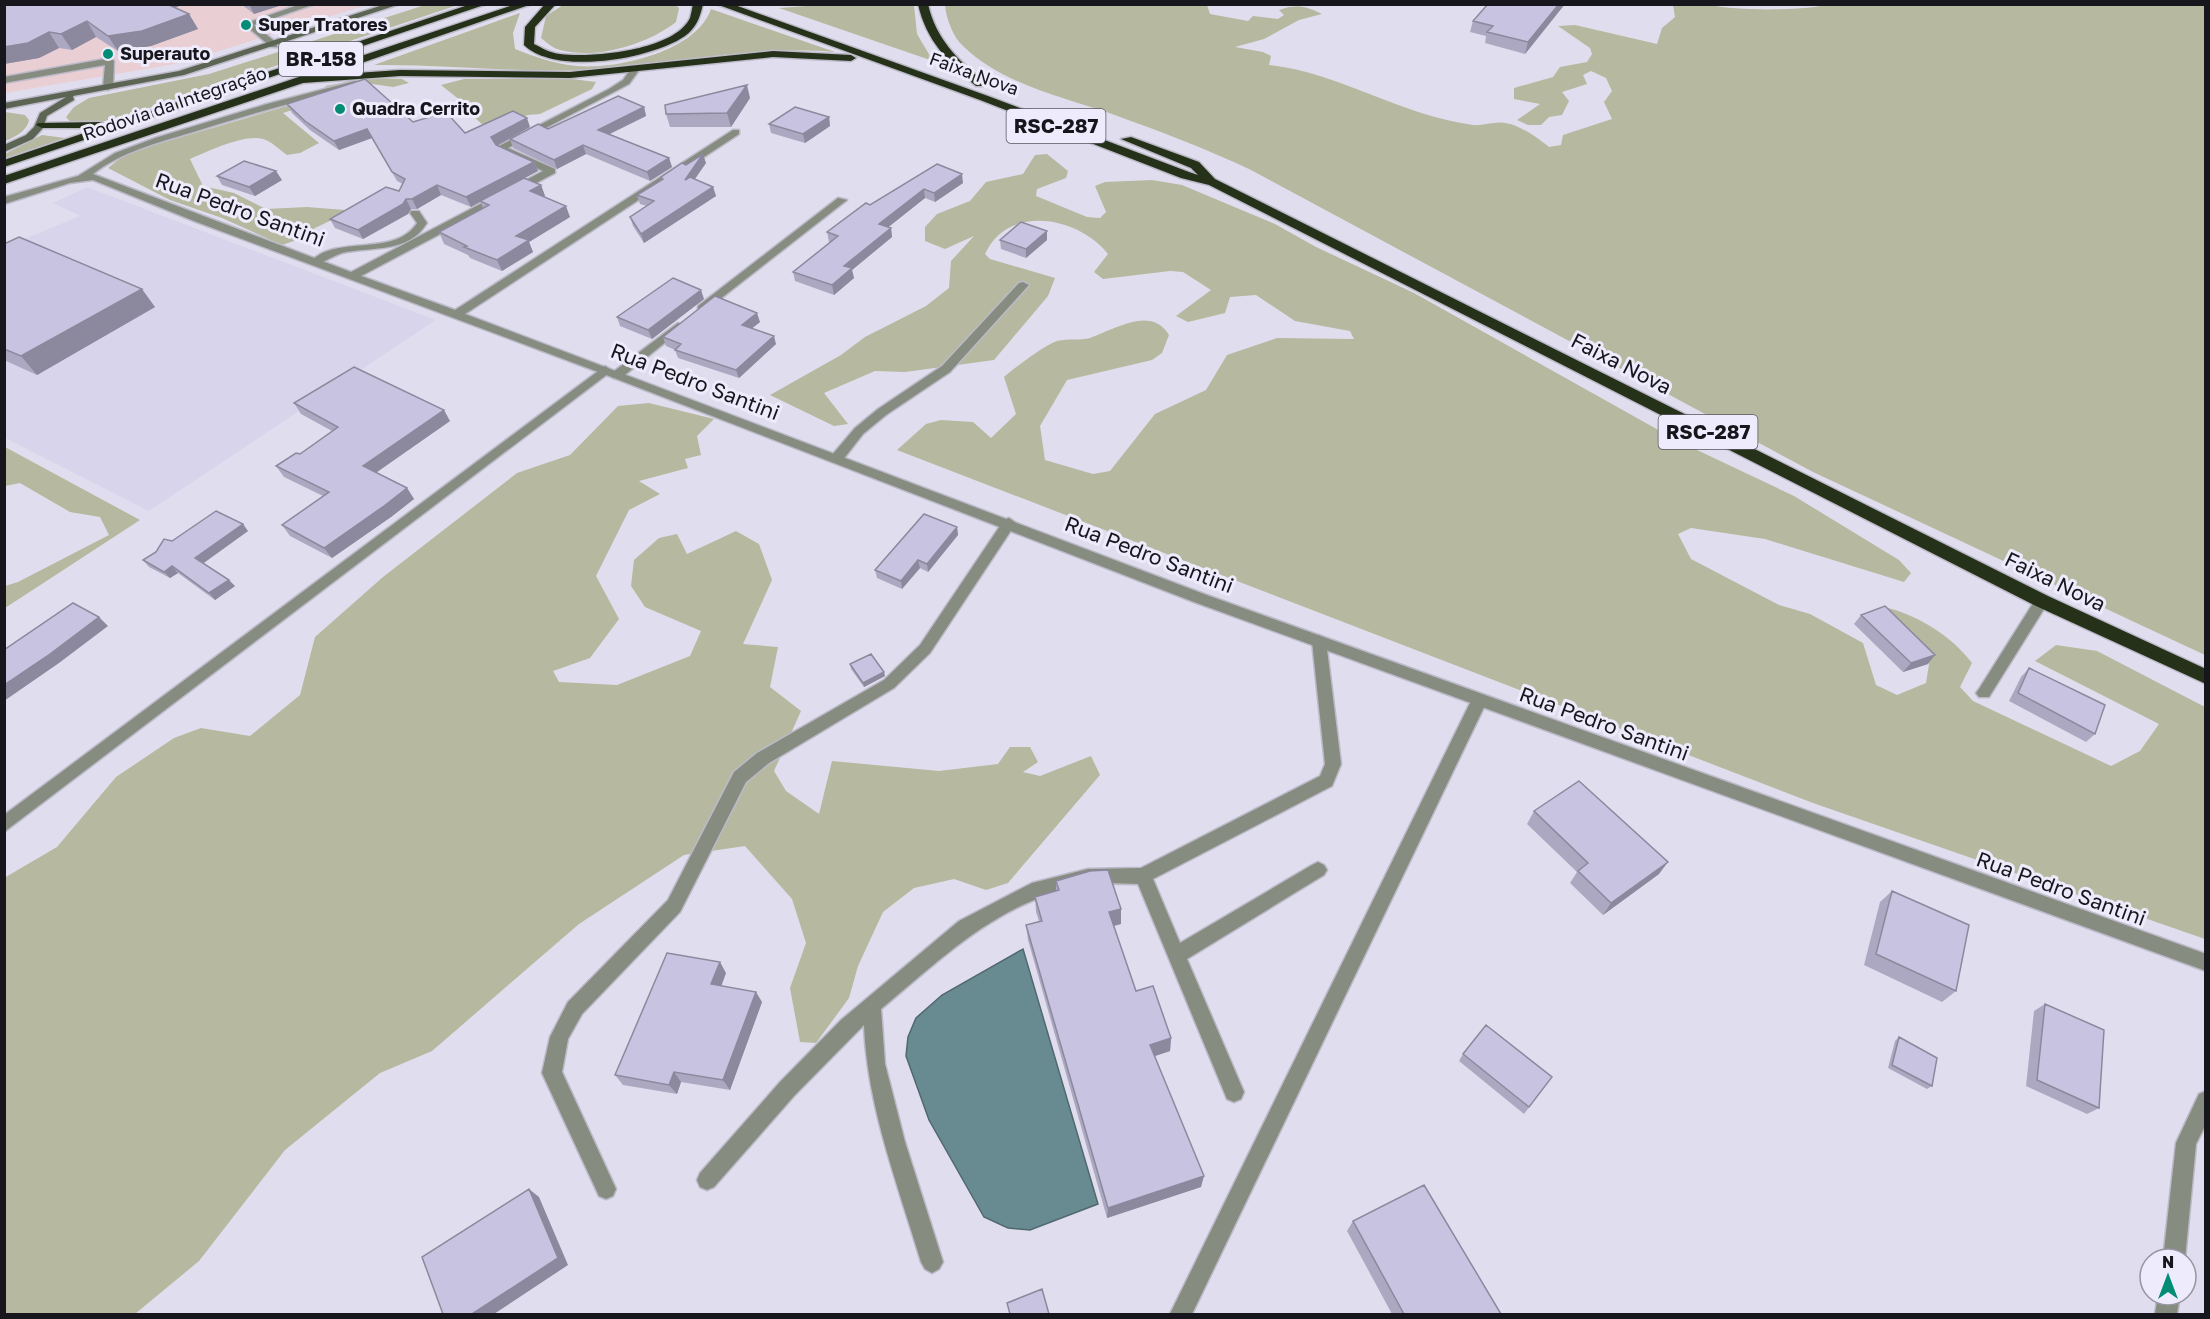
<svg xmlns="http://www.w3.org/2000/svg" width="2210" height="1319" font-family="'Golos Text',sans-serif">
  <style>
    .commercial { fill: #e9cfd3 }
    .built { fill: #d8d4ec }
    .green { fill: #b6b89f }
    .water { fill: #688b91; stroke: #50686e; stroke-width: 1.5 }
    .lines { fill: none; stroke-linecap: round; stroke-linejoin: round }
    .lane-casing { stroke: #bcbac8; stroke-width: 3 }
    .street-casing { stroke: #bcbac8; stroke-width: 3 }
    .secondary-casing { stroke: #bcbac8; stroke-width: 3 }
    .highway-casing { stroke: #bcbac8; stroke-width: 3 }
    .lane { fill: #868c80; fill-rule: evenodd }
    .street { fill: #868c80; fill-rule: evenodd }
    .secondary { fill: #5c6453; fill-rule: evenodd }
    .highway { fill: #26311a; fill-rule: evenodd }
    .wall { fill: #aca8c1 }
    .shaded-wall { fill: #8c889d }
    .building { fill: #c8c3e0; stroke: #8c889d; stroke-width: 1.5 }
    .poi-dot { fill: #008c75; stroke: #edebfc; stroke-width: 2 }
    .labels { text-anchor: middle; stroke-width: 6; stroke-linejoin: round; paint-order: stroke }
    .far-poi-label { font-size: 18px; font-weight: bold; fill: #17161c; stroke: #edebfc; text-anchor: start }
    .far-street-label { font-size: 18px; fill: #17161c; stroke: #edebfc }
    .shield { fill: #edebfc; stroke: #57565f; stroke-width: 1.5 }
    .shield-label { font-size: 20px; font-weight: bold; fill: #17161c }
    .street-label { font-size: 21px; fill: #17161c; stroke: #edebfc }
  </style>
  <rect width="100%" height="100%" fill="#e0deee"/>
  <!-- commercial -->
  <path class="commercial" d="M4 5H367L181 63 5 93Z"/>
  <!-- built -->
  <path class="built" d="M87 187 436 320 149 511 5 438 4 243 12 244 80 216 53 203Z"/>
  <!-- green -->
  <path class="green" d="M674 4 679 8 676 22C648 44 597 60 560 50 554 49 546 42 541 38L546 16 563 5Z
    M425 5H458L113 120 73 125 66 117 74 107 89 98 209 74Z
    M821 5H914L917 34 933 61 779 8Z
    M1711 5C1737 11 1805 11 1831 4L2205 5V655L1813 472 1249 169C1204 148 1159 131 1112 114 1062 97 1002 84 963 46 953 37 946 18 945 5H1207L1210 14 1248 21 1253 16 1278 19 1284 15 1279 10C1296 4 1306 6 1322 14L1299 20 1264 39 1235 47 1263 52 1271 56 1269 65C1340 73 1402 116 1473 125 1483 126 1495 121 1505 123 1520 125 1538 138 1549 147L1561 145 1563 135 1612 119 1604 102 1612 91 1606 78 1591 71 1583 75 1587 84 1562 92 1569 101 1562 115 1549 117 1541 125H1528L1517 120 1540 104 1514 99V88L1553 77 1560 67 1587 62 1592 54 1590 48 1558 26 1575 25 1657 44 1662 28 1675 17 1673 5Z
    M711 9 835 52C751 45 669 65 584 70 514 73 444 64 374 65L520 13 513 33 515 49C532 56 550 62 568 65 610 72 696 53 711 9Z
    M371 78 402 79 409 83 393 87 372 84 283 113 319 143 300 153 287 155C280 150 271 141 263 139 244 134 209 151 190 159L203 186 234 193 266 209 307 207 345 210 338 217 315 228 308 236 282 245 222 218 170 200 108 168 122 157 137 150 332 93 325 86Z
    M464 79H572L596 82 592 89 540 114 528 115 494 128 484 126 474 117 440 115 466 105 441 85Z
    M5 112 25 115 29 120C27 131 15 137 5 141Z
    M42 135 65 138 5 158V154Z
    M1047 154 1068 171 1066 178 1037 189 1036 196 1087 217 1100 218 1106 212 1095 186 1105 182 1152 180 1182 185 1275 224 1316 247 1414 293 1678 441 1794 496 1899 560 1911 573 1904 582 1765 539 1691 528 1678 534 1691 559 1779 605 1810 614 1863 643 1876 685 1897 695 1926 683 1930 658 1884 607C1916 614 1952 636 1972 663L1960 687 1973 701 2111 766 2140 751 2159 724 2035 661 2056 645 2097 651 2205 707V939L1813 803 897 450 926 424 941 420 973 422 991 438 1016 414 1004 377C1016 367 1043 346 1057 341 1068 338 1080 341 1090 338 1114 330 1151 305 1169 335L1162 353 1152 360 1067 380 1040 426 1045 460 1093 474 1110 471 1155 414 1206 390 1227 355 1277 338 1354 339 1350 331 1295 321 1256 295 1230 297 1225 313 1188 322 1176 316 1211 290 1183 272 1170 271 1103 279 1094 272 1108 254C1079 217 1008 203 985 254L990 259 1055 278 1048 296 994 360 905 372 875 371 824 393 848 424 834 426 770 395 841 355 865 337 926 306 949 288 951 261 974 236 945 249 925 241V227L937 214 970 201 986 182 1023 174 1035 155Z
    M649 403 714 419 697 436 701 455 685 459 688 468 639 481 660 494 629 510 596 576 619 619 590 658 553 671 559 682 617 685 690 656 701 631 645 607 631 586 634 560 659 538 677 534 687 554 736 531 759 544 772 580 743 644 778 647 770 687 801 711 774 771 786 791 819 814 832 761 939 771 998 764 1010 747H1030L1038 762 1023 772 1040 776 1091 756 1100 775 1008 883 986 890 954 879 914 888 883 912 858 966 849 998 816 1043 800 1042 790 988 806 943 792 899 745 846 684 855 579 924 432 1051 380 1073 285 1150 199 1261 135 1314H5L4 878 57 847 116 777 174 738 201 728 250 736 300 695 315 637 383 577 517 473 570 455 618 406Z
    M5 447 140 520 5 608V586L18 582 109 535 100 517 70 512 20 483 5 486Z"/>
  <!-- water -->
  <path class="water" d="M1023 949 1098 1204 1030 1230 1008 1228 984 1217 929 1120 906 1056 908 1037 916 1018 942 995Z"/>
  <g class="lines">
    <!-- lane casing -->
    <g class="lane-casing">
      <path id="lane" d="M301 4H315L254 25 277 43V47H271L244 24Z
        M110 58 114 61 113 87 108 90 103 87 105 65 4 83V77Z
        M838 198 847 200 706 310H698V306Z
        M411 211H419L427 223C408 254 373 246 342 253 333 256 325 262 316 264L311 261C339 234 394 258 417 223L410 213Z
        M1023 282 1029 285 1027 287 950 372 886 415 863 434 842 461H832L831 458 832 455 855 428 878 409 942 366 1019 283Z
        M678 323 682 325V329L621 378H613V372Z
        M605 366 611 370 609 373 4 832V815Z
        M1009 518 1016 523 930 653 894 688 769 763 746 782 680 912 582 1014 568 1039 562 1072 616 1189 613 1196 606 1199 599 1196 542 1073 550 1037 568 1002 668 900 734 772 757 753 884 680 920 645 1004 520Z
        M2042 596 2049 601 1989 697H1979L1976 693 1979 689 2037 597Z
        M1319 635 1326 641 1341 764 1332 786 1153 879 1180 943 1312 865 1318 862 1324 865 1327 870 1324 875 1187 959 1244 1092 1241 1099 1234 1102 1227 1099 1138 884C1121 884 1103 882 1087 885 1001 899 945 956 881 1009L885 1064 905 1142 943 1262 939 1269 932 1273 925 1269 921 1262C898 1185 867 1106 864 1025L794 1096 714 1187 707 1190 700 1187 697 1180 700 1173 780 1082 841 1020 959 921 1032 883 1088 869 1141 868 1320 776 1325 764 1312 641Z
        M1479 695 1484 697 1487 701 1192 1314H1170L1471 701 1474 697Z
        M2206 1091V1124L2196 1144 2185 1259H2163L2176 1143 2199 1094Z
        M2158 1295H2180L2177 1314H2155Z"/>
    </g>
    <!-- street casing -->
    <g class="street-casing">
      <path id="street" d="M632 67 640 69 629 84 508 148 555 169V173L361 276 455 310 733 130H739V134L465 314 1204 594 2206 954V971L1194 602 601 373 194 221 93 180 70 183 4 204V197L78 176 115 153 155 138 267 104 355 81 358 82V86C302 100 246 115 190 133 157 143 121 152 93 174L351 272 543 171 501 152 497 147 609 89 623 80Z"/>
    </g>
    <!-- secondary casing -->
    <g class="secondary-casing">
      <path id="secondary" d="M386 4H400L184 75 73 96 74 100 47 116 43 128 33 139 4 152V145L26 135 34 127 40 113 66 97 4 109V103L179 71Z"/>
    </g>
    <!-- highway casing -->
    <g class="highway-casing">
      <path id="highway" d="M471 4H487L4 167V160L99 128H42L36 125 38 123 99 122 103 123V127Z
        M516 4H532L327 75 400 70 570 72 773 51 851 55 856 58 851 61 773 57 570 78 400 76 303 83 4 184V176Z
        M545 4H556L535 27 534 44C542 48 550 53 560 54 591 58 674 51 690 18 691 14 692 9 693 4H703C700 18 696 28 685 36 652 59 555 76 524 45L525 27Z
        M716 4H732L988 96 1189 172 1198 175 1191 168 1121 139 1131 137 1199 162 1215 179 2048 596 2206 669V684L2036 606 1209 185 1181 178 980 100Z
        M918 4H928C936 39 957 59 984 82V86H976C949 63 926 41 918 4Z"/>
    </g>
    <!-- lane -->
    <use href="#lane" class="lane"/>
    <!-- street -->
    <use href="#street" class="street"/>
    <!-- secondary -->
    <use href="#secondary" class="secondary"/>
    <!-- highway -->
    <use href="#highway" class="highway"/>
  </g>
  <!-- wall -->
  <path class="wall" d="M4 4H184L175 8 189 14 198 29 151 46 118 51 96 37 72 50 59 48 39 58 4 64Z
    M241 4H285L254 14Z
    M1565 4 1525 54 1485 43 1486 36 1470 32 1473 21Z
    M750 98 731 127H670L666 114Z
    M287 104 413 122 465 133 530 127 497 145 534 162 538 171 524 178 541 185 545 196 544 197 570 217 529 242 533 252 502 271 470 258 468 255 444 244 439 232 483 208 480 201 471 207 441 195 417 209H411L408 214 363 239 335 228 330 219 399 191 403 184 397 181 372 138 339 150 310 130 292 113Z
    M644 107 646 116 610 134 669 158 672 167 650 181 586 154 557 169 513 148 510 139Z
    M829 117 830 126 805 143 771 133 769 124Z
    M706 163 695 179 713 187 716 196 644 243 633 226 630 217 647 206 640 204 637 195 661 180V177L686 165Z
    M937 164 963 183 935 202 925 198 888 227 891 228 892 237 852 270 854 278 834 295 795 281 793 272 830 242H829L827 232Z
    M217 176 282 180 255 196 222 185Z
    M1047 231V240L1026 258 1001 249 1000 240Z
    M4 244 155 307 37 375 4 360Z
    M704 299 652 339 620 326 617 317Z
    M760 322 752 328 776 344 739 378 678 358 675 350 666 346 663 337Z
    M294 403 450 421 376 472 407 488 414 499 391 517 332 558 290 536 282 525 323 496 284 477 276 466 300 454 332 431 301 414Z
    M957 527 958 535 928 572 920 568 902 589 877 578 875 570Z
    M248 531 203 563 235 586 215 600 178 573 170 578 149 567 143 560 172 541Z
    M1861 615 1928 664 1903 672 1854 624Z
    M850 664 885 676 864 687 851 669Z
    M2029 668 2095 734 2086 742 2009 701 2021 677Z
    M1534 811 1659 874 1603 915 1570 883 1577 872 1527 824Z
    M1056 881 1121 909V924L1114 926 1136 991 1171 1038 1170 1051 1155 1056 1201 1187 1107 1218 1028 940 1026 925 1039 921 1036 912 1035 897 1056 891Z
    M1892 891 1956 991 1942 1002 1864 965 1880 902Z
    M726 973 721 986 762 1002 730 1090 681 1082 677 1094 623 1085 615 1075Z
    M2045 1004 2099 1108 2087 1114 2026 1086 2034 1011Z
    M1899 1037 1932 1086 1927 1089 1888 1068 1895 1041Z
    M1463 1054 1552 1077 1524 1114 1459 1061Z
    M1353 1221 1501 1314H1392L1347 1231Z"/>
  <!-- shaded-wall -->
  <path class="shaded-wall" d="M156 4H184L161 13Z
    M249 4H285L254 14Z
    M1559 4H1565L1525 54 1528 42Z
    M189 14 198 29 151 46 118 51 108 36Z
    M87 21 96 37 72 50 61 34Z
    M49 32 59 48 39 58 4 64V47Z
    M747 85 750 98 731 127 727 113Z
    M644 107 646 116 601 138 598 130Z
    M829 117 830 126 805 143 803 134Z
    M527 118 530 127 495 147 491 137Z
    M367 129 372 138 339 150 334 141Z
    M583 145 586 154 557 169 554 160Z
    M703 154 706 163 687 190 685 180Z
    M669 158 672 167 650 181 647 172Z
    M534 162 538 171 471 207 466 197Z
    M276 171 282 180 255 196 249 187Z
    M962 174 963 183 935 202 934 193Z
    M437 185 441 195 417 209 412 199Z
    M541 185 545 196 534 203 530 191Z
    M713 187 716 196 644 243 641 234Z
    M924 189 925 198 881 233 879 224Z
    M406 199 411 209 408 214 363 239 358 230Z
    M566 206 570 217 529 242 533 252 502 271 497 260 516 236Z
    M891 228 892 237 852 270 854 278 834 295 832 285 844 266Z
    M1047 231V240L1026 258V249Z
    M142 289 155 307 37 375 21 356Z
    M701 290 704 299 652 339 648 330Z
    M757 313 760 322 745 334 742 325Z
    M774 336 776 344 739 378 736 370Z
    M444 410 450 421 370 477 363 466Z
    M407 488 414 499 391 517 332 558 324 548Z
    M243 524 248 531 201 565 195 558Z
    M957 527 958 535 928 572 927 564Z
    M918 560 920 568 902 589 901 581Z
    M172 566 178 573 170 578 164 572Z
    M229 580 235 586 215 600 209 593Z
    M99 617 108 626 59 663 4 701V685Z
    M1935 655 1928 664 1903 672 1911 663Z
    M884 672 885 676 864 687 863 683Z
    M1668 862 1659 874 1603 915 1611 903Z
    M1121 909V924L1109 927V912Z
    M720 962 726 973 718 995 711 984Z
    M756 992 762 1002 730 1090 723 1080Z
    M1171 1038 1170 1051 1149 1058 1150 1045Z
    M674 1072 681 1082 677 1094 669 1085Z
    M1204 1176 1201 1187 1107 1218 1108 1208Z
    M529 1189 539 1197 568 1265 494 1314H472Z"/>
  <!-- building -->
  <path class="building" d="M4 4H167L189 14 142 31 108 36 87 21 61 34 49 32 28 43 4 47Z
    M1488 4H1559L1528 42 1487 32 1493 26 1473 21Z
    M365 79 413 122 446 112 465 133 513 111 527 118 491 137 496 145 534 162 466 197 437 185 412 199H406L403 204 358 230 330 219 386 187 399 191 405 179 392 172 367 129 334 141 305 121 287 104Z
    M747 85 727 113 666 114 665 105Z
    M618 96 644 107 598 130 669 158 647 172 583 145 554 160 510 139 538 124 548 129Z
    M795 107 829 117 803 134 769 124Z
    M703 154 685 180 690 177 713 187 641 234 630 217 654 201 637 195 663 179 661 177 682 163 686 165Z
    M244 161 276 171 249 187 217 176Z
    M937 164 962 174 934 193 924 189 879 224 891 228 844 266 852 268 832 285 793 272 838 236 827 232 866 203 870 205Z
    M524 178 541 185 530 191 566 206 516 236 529 240 497 260 464 247 467 246 439 232 489 205 480 201Z
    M1021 222 1047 231 1026 249 1000 240Z
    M19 237 142 289 21 356 4 349V244Z
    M673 278 701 290 648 330 617 317Z
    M715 296 757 313 742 325 774 336 736 370 675 350 681 344 663 337Z
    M354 367 444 410 363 466 407 488 384 506 324 548 282 525 329 492 276 466 296 453 300 454 338 427 294 403Z
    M216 511 243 524 195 558 229 580 209 593 172 566 164 572 143 560 156 552 164 539 172 541Z
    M924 514 957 527 927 564 918 560 901 581 875 570Z
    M73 603 99 617 50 654 4 685V650Z
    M1885 606 1935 655 1911 663 1861 615Z
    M871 654 884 672 863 683 850 664Z
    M2029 668 2105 705 2095 734 2018 693Z
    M1579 781 1668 862 1611 903 1578 871 1588 863 1534 811Z
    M1108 870 1121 909 1109 912 1136 991 1153 986 1171 1038 1150 1045 1204 1176 1108 1208 1026 925 1042 921 1035 897 1059 890 1056 881 1090 871Z
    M1892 891 1969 925 1956 991 1876 954Z
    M667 953 720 962 711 984 756 992 723 1080 674 1072 669 1085 615 1075Z
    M2045 1004 2104 1030 2099 1108 2037 1080Z
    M1486 1025 1552 1077 1529 1107 1463 1054Z
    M1899 1037 1937 1058 1932 1086 1892 1065Z
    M1424 1185 1501 1314H1404L1353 1221Z
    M529 1189 558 1258 472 1314H443L422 1257Z
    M1042 1289 1049 1314H1010L1007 1303Z"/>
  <!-- markers -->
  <g class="poi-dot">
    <circle cx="246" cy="25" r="6"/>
    <circle cx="108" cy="54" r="6"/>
    <circle cx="340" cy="109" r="6"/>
  </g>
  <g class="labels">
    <!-- far-poi labels -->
    <g class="far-poi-label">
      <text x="258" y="31">Super Tratores</text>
      <text x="120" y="60">Superauto</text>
      <text x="352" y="115">Quadra Cerrito</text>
    </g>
    <!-- far-street labels -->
    <g class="far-street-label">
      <text transform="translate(974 74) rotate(20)" y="6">Faixa Nova</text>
      <text transform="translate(175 104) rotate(-19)" y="6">Rodovia da Integração</text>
    </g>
    <!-- shield labels -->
    <g class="shield">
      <rect x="279" y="42" width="84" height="34" rx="4.5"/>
      <rect x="1006.5" y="109" width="99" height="34" rx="4.5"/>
      <rect x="1658.5" y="415" width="99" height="34" rx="4.5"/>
    </g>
    <g class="shield-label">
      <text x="321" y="66">BR-158</text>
      <text x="1056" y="133">RSC-287</text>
      <text x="1708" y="439">RSC-287</text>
    </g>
    <!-- street labels -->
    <g class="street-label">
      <text transform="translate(240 210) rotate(20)" y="7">Rua Pedro Santini</text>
      <text transform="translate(1621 364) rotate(27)" y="7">Faixa Nova</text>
      <text transform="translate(695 382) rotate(21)" y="7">Rua Pedro Santini</text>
      <text transform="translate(1149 555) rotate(21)" y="7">Rua Pedro Santini</text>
      <text transform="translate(2055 582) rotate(26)" y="7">Faixa Nova</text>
      <text transform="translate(1604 724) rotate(20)" y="7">Rua Pedro Santini</text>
      <text transform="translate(2061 889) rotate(20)" y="7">Rua Pedro Santini</text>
    </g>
  </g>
  <!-- border -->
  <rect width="2210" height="1319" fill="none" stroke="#17161c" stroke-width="12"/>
  <!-- north arrow -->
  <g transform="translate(2168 1277)"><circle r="28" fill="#edebfc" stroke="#9796a2" stroke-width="1.5"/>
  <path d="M0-4.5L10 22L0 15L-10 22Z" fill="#008c75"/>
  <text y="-9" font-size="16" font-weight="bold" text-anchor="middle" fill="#17161c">N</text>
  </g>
</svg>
